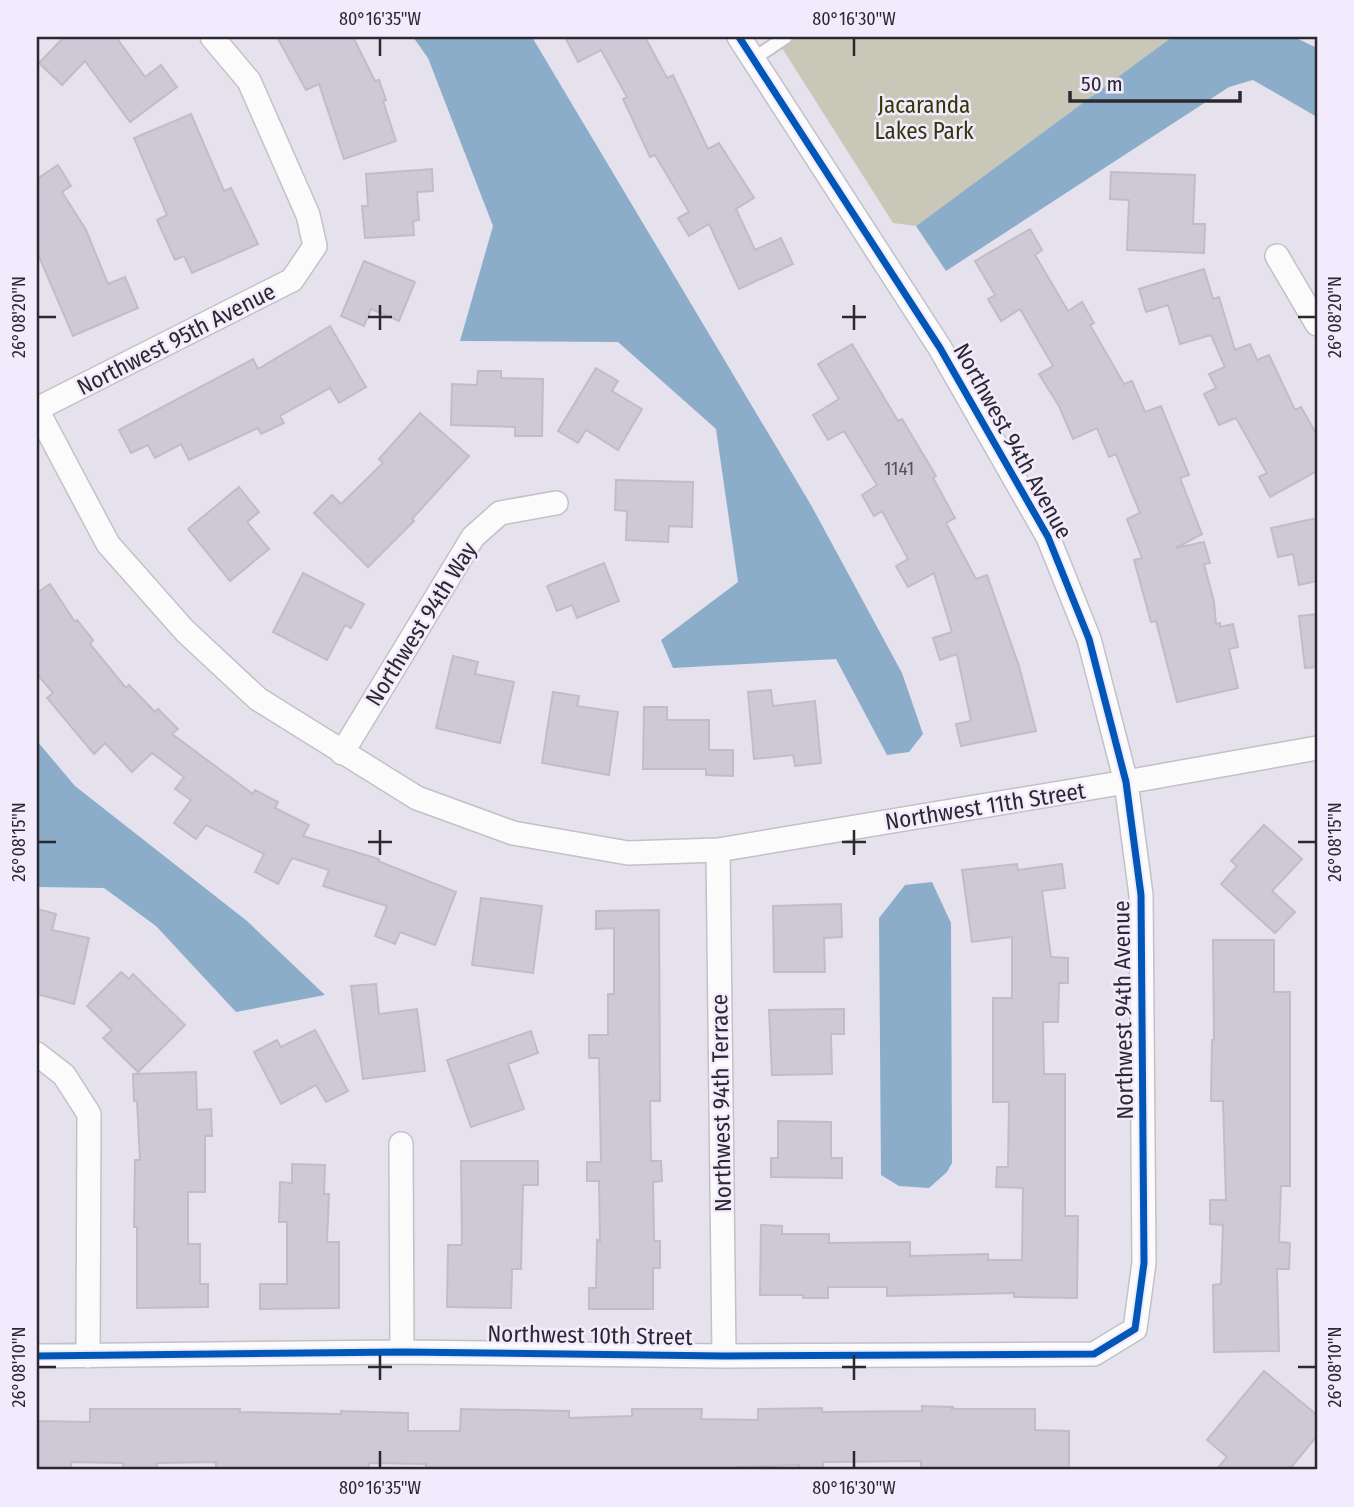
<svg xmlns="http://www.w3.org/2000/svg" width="1354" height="1507" font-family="'Fira Sans Condensed',sans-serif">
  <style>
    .green { fill: #c9c8b8 }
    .water { fill: #8cadc9 }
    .building { fill: #cfc9d7; stroke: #c0bdc4; stroke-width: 2 }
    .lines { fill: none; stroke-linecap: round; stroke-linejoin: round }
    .service-casing { stroke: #c3c0c8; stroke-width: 16 }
    .minor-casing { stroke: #c3c0c8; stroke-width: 26 }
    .service { stroke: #fbfbfc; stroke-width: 12 }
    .minor { stroke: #fbfbfc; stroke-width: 23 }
    .cycleway-casing { stroke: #f2ebfe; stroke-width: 11 }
    .cycleway { stroke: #0057b8; stroke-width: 7 }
    .ticks { fill: none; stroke: #2b282f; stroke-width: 2.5 }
    .labels { text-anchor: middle; stroke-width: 5; stroke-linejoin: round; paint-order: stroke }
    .number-label { font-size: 19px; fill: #56525b }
    .park-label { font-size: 23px; fill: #353508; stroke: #f2ebfe }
    .street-label { font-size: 23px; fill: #2b282f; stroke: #f2ebfe }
    .neatline { fill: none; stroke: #2b282f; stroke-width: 2.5 }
    .ticks-label { font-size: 18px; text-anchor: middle; fill: #2b282f }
  </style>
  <rect width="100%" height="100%" fill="#e6e2ed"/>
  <!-- green -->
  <path class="green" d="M775 37H1172L916 226 893 223Z"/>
  <!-- water -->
  <path class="water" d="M413 37H532L811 505 902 673 923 734 909 752 887 755 836 659 673 668 661 640 738 582 716 429 618 342 460 341 493 226 428 58Z
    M1172 37H1294L1317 48V117L1253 80 1229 87 946 271 916 226Z
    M37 741 75 786 247 921 325 995 236 1012 156 926 104 888 37 887Z
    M932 882 951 923 952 1163 947 1172 929 1188 899 1186 881 1175 879 918 905 885Z"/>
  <!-- building -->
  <path class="building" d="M64 37H116L145 77 161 65 177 87 130 122 85 61 62 85 39 63Z
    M277 37H353L375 81 379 80 386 100 383 101 396 141 344 159 319 84 306 90Z
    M565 37H645L667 78 673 75 708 149 719 143 754 198 736 209 755 250 781 238 793 264 739 289 709 224 689 236 678 218 689 212 655 155 650 157 623 99 627 97 601 50 578 62Z
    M191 114 224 191 231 188 258 244 192 273 184 256 175 260 157 220 167 215 134 138Z
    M58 165 71 186 62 192 86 230 108 284 125 277 138 308 73 336 37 252V179Z
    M432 169 433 191 417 192 419 220 413 221 414 235 365 238 362 206H368L366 174Z
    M1111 172 1195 175 1193 224H1205L1204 253 1127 250 1129 200 1110 199Z
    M1030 229 1042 250 1035 255 1068 311 1082 302 1094 323 1090 325 1124 384 1132 381 1145 412 1161 406 1189 475 1180 478 1202 534 1176 548 1204 542 1210 563 1204 564 1214 602 1216 624 1220 623V627L1233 624 1238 647 1229 649 1238 688 1177 702 1156 621 1151 622 1134 560 1142 558 1127 519 1140 513 1116 454 1109 457 1097 428 1073 439 1059 406 1039 374 1053 366 1020 309 1001 321 988 299 995 295 975 261Z
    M364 261 415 282 399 321 371 309 364 326 341 316Z
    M1204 269 1213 299 1219 297 1235 350 1250 344 1257 360 1269 355 1295 410 1301 407 1317 435V471L1270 497 1259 477 1267 473 1236 418 1219 425 1204 394 1216 388 1209 374 1225 367 1211 335 1180 344 1168 305 1146 312 1139 289Z
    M330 326 366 387 339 403 330 388 280 416 284 423 261 434 258 428 189 460 181 444 155 458 148 445 131 453 119 430 253 359 258 369Z
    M852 344 898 421 902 419 936 476 933 478 955 518 946 523 976 579 987 575 1019 666 1036 731 961 746 956 724 971 721 957 654 940 660 933 638 952 632 934 573 908 587 896 566 908 559 882 511 874 516 862 495 877 485 844 431 828 440 813 415 839 399 818 364Z
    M596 368 618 381 612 391 642 409 618 450 586 430 578 443 558 431Z
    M478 371H501V378L543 379 542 436H515V427L451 425 452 384 477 385Z
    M420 413 469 456 412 519 414 521 368 567 314 513 332 495 341 504 383 463 379 459Z
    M616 480 693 482 692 527 669 526 668 542 626 540 627 511 615 510Z
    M239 487 259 512 247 522 269 549 230 581 188 529Z
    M1317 518V581L1299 585 1293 554 1278 557 1271 528Z
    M604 563 619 601 577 618 572 605 557 611 547 586Z
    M303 573 364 604 351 628 345 625 327 660 273 632Z
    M50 584 75 622 77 620 93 640 90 644 126 688 129 685 155 712 158 709 178 729 172 734 253 794 255 790 278 802 275 808 309 825 303 836 379 859 378 861 456 892 435 945 400 932 395 944 375 936 387 906 323 886 329 870 292 858 278 884 255 872 264 854 206 825 196 839 174 823 191 800 175 789 184 777 152 753 132 772 105 743 94 754 47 698 53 693 37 674V593Z
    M1317 614V667L1305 668 1299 616Z
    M453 656 478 662 475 674 514 682 500 743 436 728Z
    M771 690 773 706 815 701 821 763 795 766 793 755 754 759 748 692Z
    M553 692 579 696 577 706 618 712 609 775 542 763Z
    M644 707H667V720H709V750H733V776L706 775V769H643Z
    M1264 825 1302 859 1272 891 1295 912 1275 933 1221 884 1237 866 1231 861Z
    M1017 864 1018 870 1062 864 1065 888 1042 891 1051 957 1068 958V983H1059L1058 1022H1043L1044 1074H1065V1216H1078L1077 1298 1014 1297V1293L887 1296V1287H828V1298H803V1295H760L761 1225 782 1226V1234H829V1243L910 1242V1256L988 1254V1260H1022L1023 1188 996 1187 997 1167H1008L1009 1102H993V998H1012V937L972 942 962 870Z
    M481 898 542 906 533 973 472 965Z
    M841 904 842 937 824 938 825 972H774L773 906Z
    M37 909 56 914 52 930 89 938 74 1004 37 994Z
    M659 910 660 1101H650L651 1161H661L662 1181 653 1182 654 1241H660V1268H653V1309H589V1288H596L597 1240 600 1241 599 1181H587V1162H601L599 1058H589V1035H608V994H614V928L596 929V911Z
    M1213 940H1274V992H1290V1186H1281L1279 1242 1290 1243 1289 1269H1277L1279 1351 1214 1352 1213 1285 1221 1284 1223 1225 1210 1224V1200H1226L1223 1101H1211L1212 1040H1214Z
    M121 972 129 979 133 974 185 1025 138 1072 103 1038 112 1030 87 1006Z
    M376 984 379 1014 417 1009 425 1071 363 1079 351 986Z
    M844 1009V1034H831L832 1074 772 1075 769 1010Z
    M315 1030 348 1091 326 1102 316 1085 281 1104 254 1052 277 1040 281 1047Z
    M531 1031 538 1053 508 1064 524 1109 471 1127 447 1060Z
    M196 1072 197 1110 211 1109 212 1136H205V1192H188V1244H200V1284H208V1307L137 1308V1227H134L135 1160H140L137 1101H134L133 1074Z
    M778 1121 831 1122V1158H842V1178L771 1177V1158H778Z
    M461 1161H538V1185H523L521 1269H512L511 1308 447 1307 448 1245H462Z
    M292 1164 325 1165 324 1194H329L327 1242H339V1308L260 1309V1284H287V1222H279L280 1182 292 1183Z
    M1264 1371 1317 1415V1436L1289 1470H1216L1227 1457 1207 1440Z
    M922 1406 953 1407 952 1409H1035V1430L1069 1431V1470H921V1461L823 1462V1470H799V1465L737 1467V1470H426V1464L369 1463V1470H216V1462L157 1463V1470H123V1463L71 1462V1470H37V1421L90 1422V1409H240V1412L341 1414V1411L408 1413V1431H460L461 1409 569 1411V1418L632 1416V1409H702L701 1419 758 1420V1409L822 1408V1412L922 1411Z"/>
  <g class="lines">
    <!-- service casing -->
    <g class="service-casing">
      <path id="service" d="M753 59 786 37"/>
    </g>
    <!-- minor casing -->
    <g class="minor-casing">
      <path id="minor" d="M1277 256 1317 324
        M37 409 292 280 315 246 308 215 249 81 212 37
        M37 410 108 544 185 631 258 699 417 798 513 833 628 853 718 850 1126 782 1317 748
        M342 753 473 537 500 513 556 503
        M718 850 724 1356
        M37 1054 64 1075 89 1114 88 1356
        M401 1144 402 1352
        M37 1356 402 1352 724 1356 1094 1354 1135 1329 1144 1263 1141 895 1126 782 1089 639 1048 537 940 348 739 37"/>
    </g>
    <!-- service -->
    <use href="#service" class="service"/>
    <!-- minor -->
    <use href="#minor" class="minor"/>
    <!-- cycleway casing -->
    <g class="cycleway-casing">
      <path id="cycleway" d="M37 1356 402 1352 724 1356 1094 1354 1135 1329 1144 1263 1141 895 1126 782 1089 639 1048 537 940 348 739 37"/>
    </g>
    <!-- cycleway -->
    <use href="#cycleway" class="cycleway"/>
  </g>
  <!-- ticks -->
  <path class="ticks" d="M380 38V56M854 38V56M380 305V330M854 305V330M38 317H56M368 317H392M842 317H866M1298 317H1316M380 830V855M854 830V855M38 842H56M368 842H392M842 842H866M1298 842H1316M380 1355V1380M854 1355V1380M38 1367H56M368 1367H392M842 1367H866M1298 1367H1316M380 1451V1468M854 1451V1468"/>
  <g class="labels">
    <!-- number labels -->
    <g class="number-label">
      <text x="899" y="475">1141</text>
    </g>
    <!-- park labels -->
    <g class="park-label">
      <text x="924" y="113">Jacaranda<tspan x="924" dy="26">Lakes Park</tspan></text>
    </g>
    <!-- street labels -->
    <g class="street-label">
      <text transform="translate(176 339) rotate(-27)" y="8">Northwest 95th Avenue</text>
      <text transform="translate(1013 441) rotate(61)" y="8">Northwest 94th Avenue</text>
      <text transform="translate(421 624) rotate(-58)" y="8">Northwest 94th Way</text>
      <text transform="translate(985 806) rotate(-9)" y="8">Northwest 11th Street</text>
      <text transform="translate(1123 1010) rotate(-91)" y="8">Northwest 94th Avenue</text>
      <text transform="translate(721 1103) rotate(-91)" y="8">Northwest 94th Terrace</text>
      <text transform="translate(590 1335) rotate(1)" y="8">Northwest 10th Street</text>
    </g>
  </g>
  <!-- border -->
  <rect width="1354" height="1507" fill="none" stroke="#f2ebfe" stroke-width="77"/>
  <!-- scale -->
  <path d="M1070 91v10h170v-10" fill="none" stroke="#2b282f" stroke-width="3.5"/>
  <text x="1081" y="91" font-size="21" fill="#2b282f" stroke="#f2ebfe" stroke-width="5" paint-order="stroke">50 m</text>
  <rect x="38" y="38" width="1278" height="1430" class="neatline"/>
  <g class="ticks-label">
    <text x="380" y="25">80°16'35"W</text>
    <text x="854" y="25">80°16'30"W</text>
    <text transform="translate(19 317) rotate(-90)" y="6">26°08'20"N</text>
    <text transform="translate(1335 317) rotate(-90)" y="6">26°08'20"N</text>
    <text transform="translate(19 842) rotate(-90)" y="6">26°08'15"N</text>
    <text transform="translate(1335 842) rotate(-90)" y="6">26°08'15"N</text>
    <text transform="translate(19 1367) rotate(-90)" y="6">26°08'10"N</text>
    <text transform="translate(1335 1367) rotate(-90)" y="6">26°08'10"N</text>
    <text x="380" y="1494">80°16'35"W</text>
    <text x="854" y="1494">80°16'30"W</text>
  </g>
</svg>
